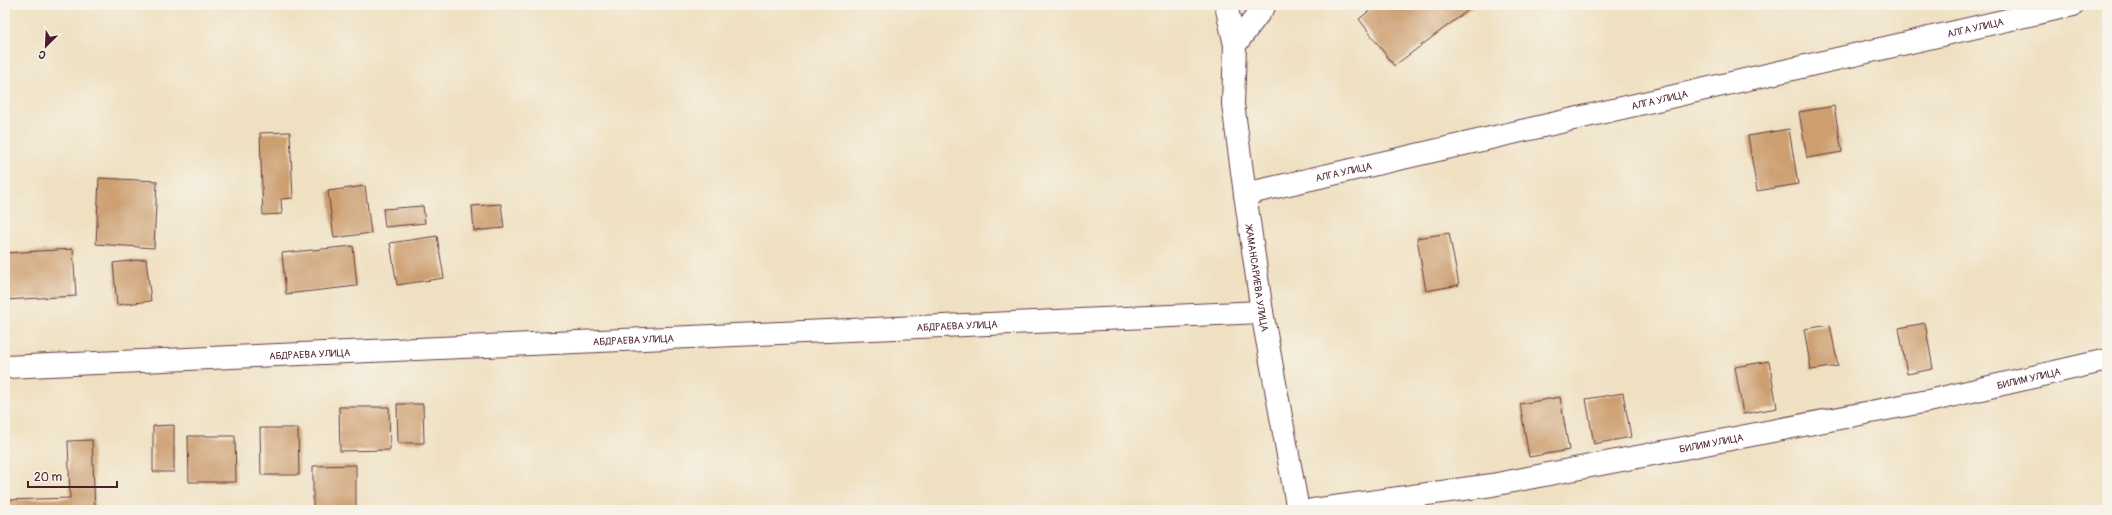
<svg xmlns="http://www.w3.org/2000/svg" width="2112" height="515" font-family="Pangolin,sans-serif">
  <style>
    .building { fill: #cc9e6f }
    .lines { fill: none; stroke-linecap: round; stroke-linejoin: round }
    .street-casing { stroke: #633c42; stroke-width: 24 }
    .secondary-casing { stroke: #633c42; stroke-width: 24 }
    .street { stroke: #fff; stroke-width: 22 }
    .secondary { stroke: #fff; stroke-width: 22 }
    .labels { text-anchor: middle; stroke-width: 3.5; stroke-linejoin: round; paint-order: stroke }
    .street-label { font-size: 10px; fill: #4a1f2b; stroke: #f7f3e8 }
  </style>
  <rect width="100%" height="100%" fill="#f7f3e8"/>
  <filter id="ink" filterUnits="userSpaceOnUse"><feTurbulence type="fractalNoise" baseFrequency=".025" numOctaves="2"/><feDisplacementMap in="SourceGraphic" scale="8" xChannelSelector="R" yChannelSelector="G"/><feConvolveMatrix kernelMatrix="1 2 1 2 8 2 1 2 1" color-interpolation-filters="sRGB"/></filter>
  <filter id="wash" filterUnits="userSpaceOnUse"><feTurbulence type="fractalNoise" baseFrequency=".012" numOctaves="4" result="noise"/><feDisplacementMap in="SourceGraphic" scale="16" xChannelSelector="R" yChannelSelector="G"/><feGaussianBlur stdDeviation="0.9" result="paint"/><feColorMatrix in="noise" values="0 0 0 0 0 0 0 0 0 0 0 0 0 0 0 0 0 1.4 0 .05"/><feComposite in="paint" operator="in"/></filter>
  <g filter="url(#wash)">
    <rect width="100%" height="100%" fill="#efe0c1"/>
    <g id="blocks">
      <!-- building -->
      <path class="building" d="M1377 5H1475L1394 66 1359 19Z
        M1834 106 1842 152 1807 158 1799 112Z
        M1789 129 1798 184 1757 191 1748 136Z
        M290 132 293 198 281 199 282 214 263 215 260 133Z
        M99 178 157 181 154 248 96 244Z
        M365 186 371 233 334 238 328 191Z
        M501 204 504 228 474 231 472 206Z
        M423 206 425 223 385 227 383 209Z
        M1449 233 1459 285 1426 291 1417 238Z
        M437 236 444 278 397 285 390 243Z
        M353 246 357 286 286 294 282 253Z
        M73 249 76 296 5 300V253Z
        M146 259 151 301 117 305 113 263Z
        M1925 323 1933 369 1907 374 1899 328Z
        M1830 325 1838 366 1811 370 1804 329Z
        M1769 361 1777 408 1743 414 1735 367Z
        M1623 393 1631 437 1594 444 1586 399Z
        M1560 397 1569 450 1529 457 1520 404Z
        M397 404H423L424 443H398Z
        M339 407H389L390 450 340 451Z
        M174 425V472H153V426Z
        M260 428H298L299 475H261Z
        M188 436H235L236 482H189Z
        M92 440 95 510H5V500L70 498 68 441Z
        M356 465V510H313V466Z"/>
    </g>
  </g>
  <g filter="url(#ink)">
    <use href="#blocks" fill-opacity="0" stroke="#633c42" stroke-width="1"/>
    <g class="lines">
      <!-- street casing -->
      <g class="street-casing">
        <g id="street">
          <path d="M1226 5 1235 45"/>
          <path d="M1235 45 1265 5"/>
          <path id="s1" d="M1245 194 2073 5"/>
          <path id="s2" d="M5 367 1262 312"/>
          <path id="s3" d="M1313 510 1492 485 1933 400 2107 360"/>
        </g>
      </g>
      <!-- secondary casing -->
      <g class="secondary-casing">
        <g id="secondary">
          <path id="s4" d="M1235 45 1233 104 1245 194 1262 312 1298 510"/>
        </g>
      </g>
      <!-- street -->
      <use href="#street" class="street"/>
      <!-- secondary -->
      <use href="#secondary" class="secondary"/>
    </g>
  </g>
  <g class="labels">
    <!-- street labels -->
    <g class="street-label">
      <text dy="4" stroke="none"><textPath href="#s1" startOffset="749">АЛГА УЛИЦА</textPath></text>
      <text dy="4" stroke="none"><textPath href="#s1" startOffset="425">АЛГА УЛИЦА</textPath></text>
      <text dy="4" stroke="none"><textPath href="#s1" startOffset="101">АЛГА УЛИЦА</textPath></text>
      <text dy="4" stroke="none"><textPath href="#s4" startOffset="235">ЖАМАНСАРИЕВА УЛИЦА</textPath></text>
      <text dy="4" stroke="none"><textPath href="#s2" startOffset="953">АБДРАЕВА УЛИЦА</textPath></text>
      <text dy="4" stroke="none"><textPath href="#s2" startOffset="629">АБДРАЕВА УЛИЦА</textPath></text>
      <text dy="4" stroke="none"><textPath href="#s2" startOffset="305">АБДРАЕВА УЛИЦА</textPath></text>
      <text dy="4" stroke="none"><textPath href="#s3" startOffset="728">БИЛИМ УЛИЦА</textPath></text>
      <text dy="4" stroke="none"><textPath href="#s3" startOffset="404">БИЛИМ УЛИЦА</textPath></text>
    </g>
  </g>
  <!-- margin -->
  <rect width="2112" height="515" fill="none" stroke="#f7f3e8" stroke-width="20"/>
  <!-- north arrow -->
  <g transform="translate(46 46) rotate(204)" stroke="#f7f3e8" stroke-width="3" paint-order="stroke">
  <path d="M0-3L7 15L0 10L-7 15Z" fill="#4a1f2b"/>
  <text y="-6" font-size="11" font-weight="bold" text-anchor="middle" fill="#4a1f2b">С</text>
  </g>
  <!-- scale -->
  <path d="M28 481v6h89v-6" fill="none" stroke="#4a1f2b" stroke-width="2"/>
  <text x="34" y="481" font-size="12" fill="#4a1f2b" stroke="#f7f3e8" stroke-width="3" paint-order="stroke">20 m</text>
</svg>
